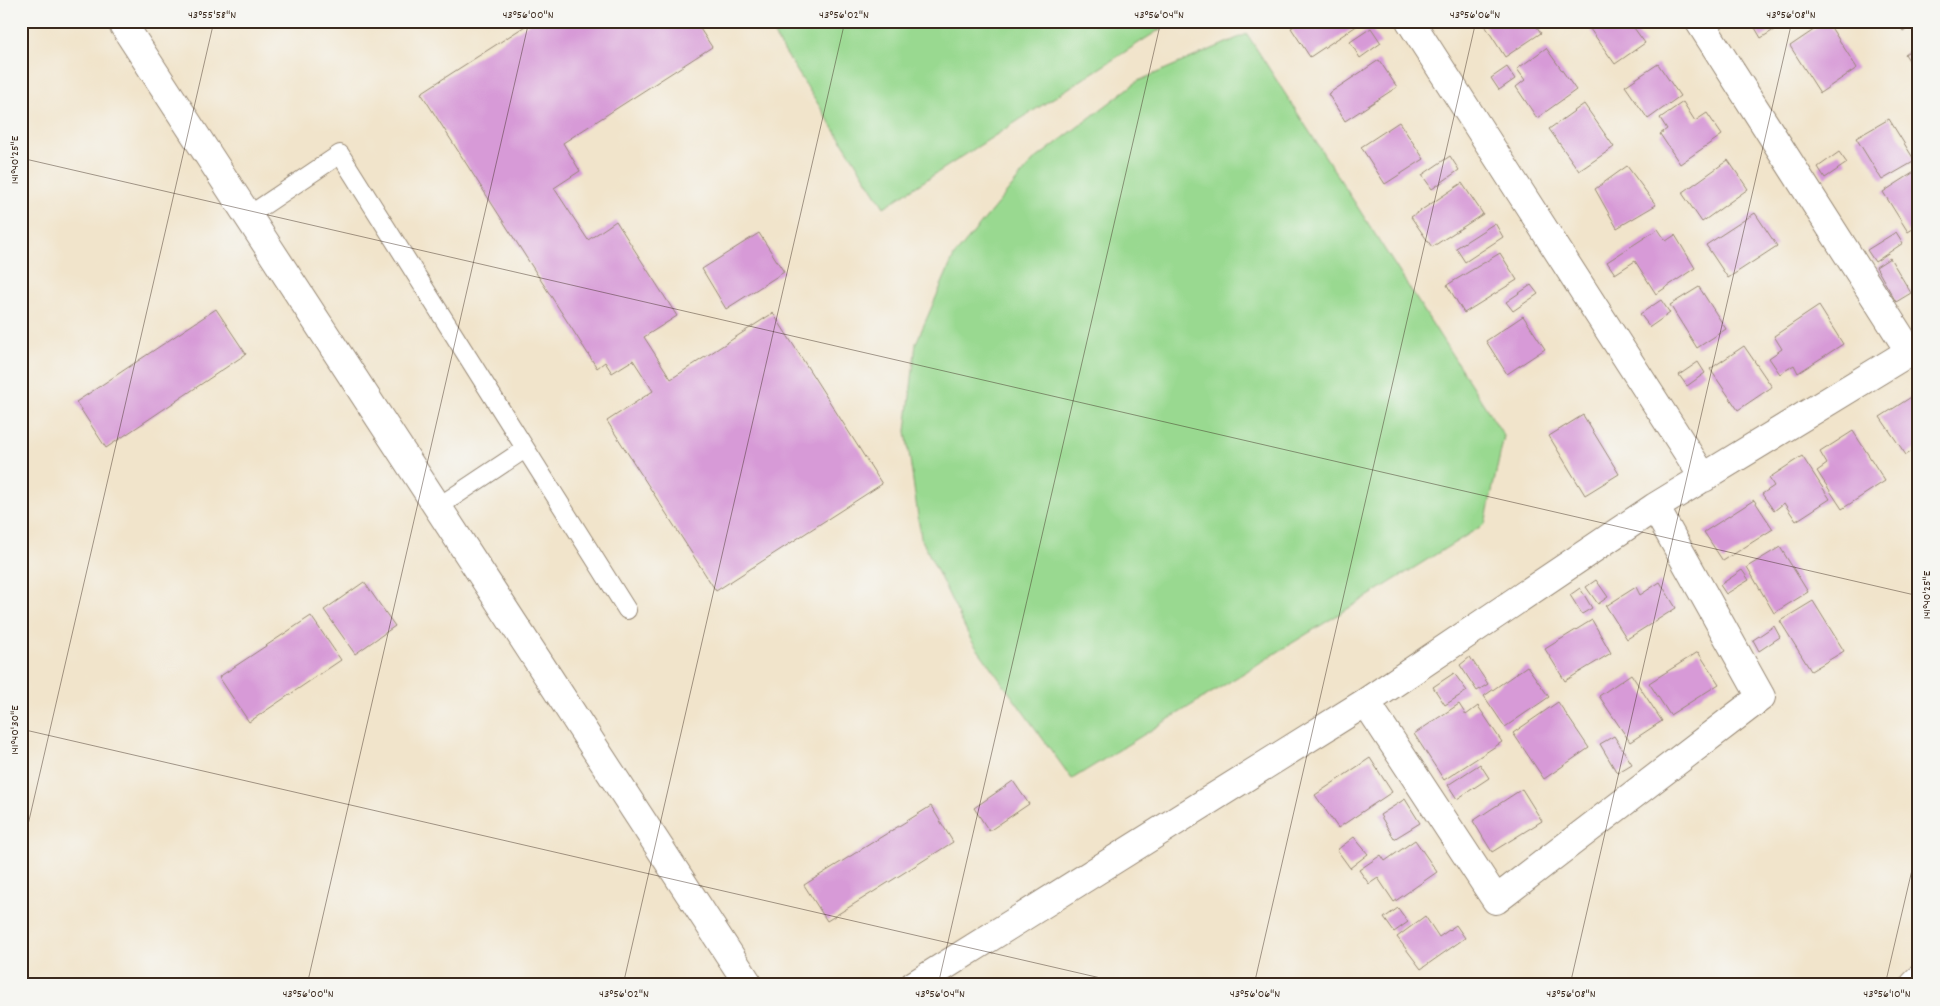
<svg xmlns="http://www.w3.org/2000/svg" width="1940" height="1006" font-family="Dekko,sans-serif">
  <style>
    .green { fill: #99d990; stroke: #6a8257 }
    .building { fill: #d79ad7 }
    .lines { fill: none; stroke-linecap: round; stroke-linejoin: round }
    .service-casing { stroke: #968774; stroke-width: 20 }
    .minor-casing { stroke: #968774; stroke-width: 30 }
    .motorway-casing { stroke: #968774; stroke-width: 30 }
    .service { stroke: #fff; stroke-width: 18 }
    .minor { stroke: #fff; stroke-width: 28 }
    .motorway { stroke: #fff; stroke-width: 28 }
    .ticks { fill: none; stroke: #3b2a1e; stroke-width: 1; stroke-opacity: 0.45 }
    .neatline { fill: none; stroke: #3b2a1e; stroke-width: 2 }
    .ticks-label { font-size: 12px; text-anchor: middle; fill: #3b2a1e }
  </style>
  <rect width="100%" height="100%" fill="#f6f6f2"/>
  <filter id="ink" filterUnits="userSpaceOnUse"><feTurbulence type="fractalNoise" baseFrequency=".02" numOctaves="2"/><feDisplacementMap in="SourceGraphic" scale="10" xChannelSelector="R" yChannelSelector="G"/><feConvolveMatrix kernelMatrix="1 2 1 2 8 2 1 2 1" color-interpolation-filters="sRGB"/></filter>
  <filter id="wash" filterUnits="userSpaceOnUse"><feTurbulence type="fractalNoise" baseFrequency=".0096" numOctaves="4" result="noise"/><feDisplacementMap in="SourceGraphic" scale="20" xChannelSelector="R" yChannelSelector="G"/><feGaussianBlur stdDeviation="1.12" result="paint"/><feColorMatrix in="noise" values="0 0 0 0 0 0 0 0 0 0 0 0 0 0 0 0 0 1.4 0 .05"/><feComposite in="paint" operator="in"/></filter>
  <g filter="url(#wash)">
    <rect width="100%" height="100%" fill="#f1e4cb"/>
    <!-- green -->
    <path class="green" d="M765 21H1173L884 207Z
      M1247 34 1504 436 1485 524 1072 779 971 640 921 538 906 431 916 343 954 256 1033 161 1138 81Z"/>
    <g id="blocks">
      <!-- building -->
      <path class="building" d="M533 21H695L712 47 563 143 580 171 554 188 588 240 616 221 677 316 644 337 671 379 773 313 882 484 716 591 607 421 653 391 633 360 612 373 605 362 597 368 421 93Z
        M1302 21H1356L1358 25 1310 57 1291 28Z
        M1482 21H1533L1541 33 1505 57Z
        M1602 21H1629L1645 43 1615 64 1590 29Z
        M1751 21H1788L1761 38Z
        M1827 21 1857 68 1820 93 1790 46Z
        M1897 21H1918L1903 31Z
        M1371 28 1381 43 1360 58 1350 42Z
        M1919 38V69L1916 71 1905 54 1915 47 1912 43Z
        M1546 48 1576 90 1537 118 1516 87 1525 80 1517 69Z
        M1379 60 1397 87 1345 121 1328 94Z
        M1658 64 1680 96 1648 119 1625 86Z
        M1507 67 1515 79 1499 90 1491 78Z
        M1683 102 1695 121 1707 113 1722 135 1680 164 1660 134 1667 129 1660 118Z
        M1584 104 1614 147 1579 171 1549 129Z
        M1889 119 1915 161 1882 180 1856 138Z
        M1399 122 1424 159 1385 184 1361 147Z
        M1839 152 1847 163 1825 178 1818 167Z
        M1450 156 1459 170 1432 189 1422 175Z
        M1728 160 1748 189 1702 222 1682 193Z
        M1627 166 1656 205 1617 228 1595 189Z
        M1919 169V225L1908 232 1883 192Z
        M21 183 30 196 21 202Z
        M1462 183 1483 214 1432 247 1411 217Z
        M1755 213 1777 246 1728 278 1706 245Z
        M1495 223 1503 237 1465 262 1456 248Z
        M1658 229 1666 241 1675 235 1695 268 1656 294 1635 261 1615 274 1607 262Z
        M1896 232 1903 243 1875 262 1867 250Z
        M759 233 784 272 726 309 702 269Z
        M1919 237V247L1914 240Z
        M1500 253 1517 280 1464 313 1447 285Z
        M1890 258 1911 293 1896 302 1876 267Z
        M1531 285 1538 294 1513 311 1506 302Z
        M1699 287 1726 329 1697 348 1670 305Z
        M1661 300 1670 313 1650 327 1640 314Z
        M1819 306 1843 344 1798 373 1794 365 1780 374 1769 358 1782 349 1774 336Z
        M216 309 246 354 106 448 76 402Z
        M1523 316 1545 349 1507 374 1486 341Z
        M1744 346 1772 387 1738 410 1710 369Z
        M1698 362 1705 373 1687 386 1679 375Z
        M1919 392V447L1906 455 1880 417Z
        M1583 415 1619 474 1585 495 1549 436Z
        M1853 431 1885 481 1842 509 1817 471 1827 464 1820 452Z
        M1802 456 1830 499 1796 521 1784 503 1774 511 1762 494 1774 486 1769 478Z
        M1754 500 1773 529 1723 561 1704 532Z
        M1780 547 1808 592 1774 613 1747 567Z
        M1742 570 1749 580 1726 594 1720 585Z
        M1596 580 1608 597 1598 604 1586 587Z
        M364 582 395 626 355 654 324 610Z
        M1660 582 1676 608 1627 639 1606 606 1636 587 1640 595Z
        M1580 588 1592 608 1582 614 1570 595Z
        M1813 601 1844 651 1811 671 1780 621Z
        M311 616 341 660 249 722 219 677Z
        M1592 620 1611 653 1565 681 1545 649Z
        M1774 626 1780 637 1759 651 1753 640Z
        M1698 652 1719 684 1670 715 1649 683Z
        M1470 657 1488 684 1477 691 1460 665Z
        M1527 666 1549 697 1505 727 1484 696Z
        M1454 673 1467 691 1445 705 1433 687Z
        M1631 674 1662 721 1630 742 1599 696Z
        M1558 702 1589 748 1544 779 1513 733Z
        M1459 704 1466 715 1478 706 1502 742 1444 780 1414 734Z
        M1614 736 1632 764 1617 773 1600 744Z
        M1370 758 1392 792 1338 828 1315 795Z
        M1480 764 1489 778 1457 799 1448 785Z
        M1013 781 1029 804 989 831 974 808Z
        M1522 789 1542 821 1492 852 1473 821Z
        M1405 799 1420 823 1394 839 1380 815Z
        M931 806 953 842 827 921 804 885Z
        M1354 837 1368 854 1350 868 1337 850Z
        M1415 840 1437 872 1394 902 1378 878 1369 884 1359 870 1381 855 1385 861Z
        M1398 908 1408 922 1394 932 1384 918Z
        M1425 916 1439 937 1456 925 1465 938 1421 969 1397 937Z"/>
    </g>
  </g>
  <g filter="url(#ink)">
    <use href="#blocks" fill-opacity="0" stroke="#968774" stroke-width="1"/>
    <g class="lines">
      <!-- service casing -->
      <g class="service-casing">
        <path id="service" d="M248 216 340 154 627 610
          M438 507 525 449"/>
      </g>
      <!-- minor casing -->
      <g class="minor-casing">
        <path id="minor" d="M121 21 749 985
          M1410 21 1704 478
          M1699 21 1910 352
          M1366 702 1496 900 1761 697 1655 507
          M914 985 1366 702 1655 507 1919 346"/>
      </g>
      <!-- motorway casing -->
      <g class="motorway-casing">
        <path id="motorway" d="M1914 985 1919 980"/>
      </g>
      <!-- service -->
      <use href="#service" class="service"/>
      <!-- minor -->
      <use href="#minor" class="minor"/>
      <!-- motorway -->
      <use href="#motorway" class="motorway"/>
    </g>
  </g>
  <!-- ticks -->
  <path class="ticks" d="M1898 21 1919 26M21 158 1919 596M21 729 1131 985M21 855 214 21M307 985 529 21M623 985 845 21M938 985 1161 21M1254 985 1476 21M1570 985 1792 21M1885 985 1919 840"/>
  <!-- margin -->
  <rect width="1940" height="1006" fill="none" stroke="#f6f6f2" stroke-width="55"/>
  <rect x="28" y="28" width="1884" height="950" class="neatline"/>
  <g class="ticks-label">
    <text x="212" y="18">43°55'58"N</text>
    <text x="528" y="18">43°56'00"N</text>
    <text x="844" y="18">43°56'02"N</text>
    <text x="1159" y="18">43°56'04"N</text>
    <text x="1475" y="18">43°56'06"N</text>
    <text x="1791" y="18">43°56'08"N</text>
    <text transform="translate(14 160) rotate(-90)" y="4">141°40'25"E</text>
    <text transform="translate(1926 595) rotate(-90)" y="4">141°40'25"E</text>
    <text transform="translate(14 730) rotate(-90)" y="4">141°40'30"E</text>
    <text x="308" y="997">43°56'00"N</text>
    <text x="624" y="997">43°56'02"N</text>
    <text x="940" y="997">43°56'04"N</text>
    <text x="1255" y="997">43°56'06"N</text>
    <text x="1571" y="997">43°56'08"N</text>
    <text x="1887" y="997">43°56'10"N</text>
  </g>
</svg>
